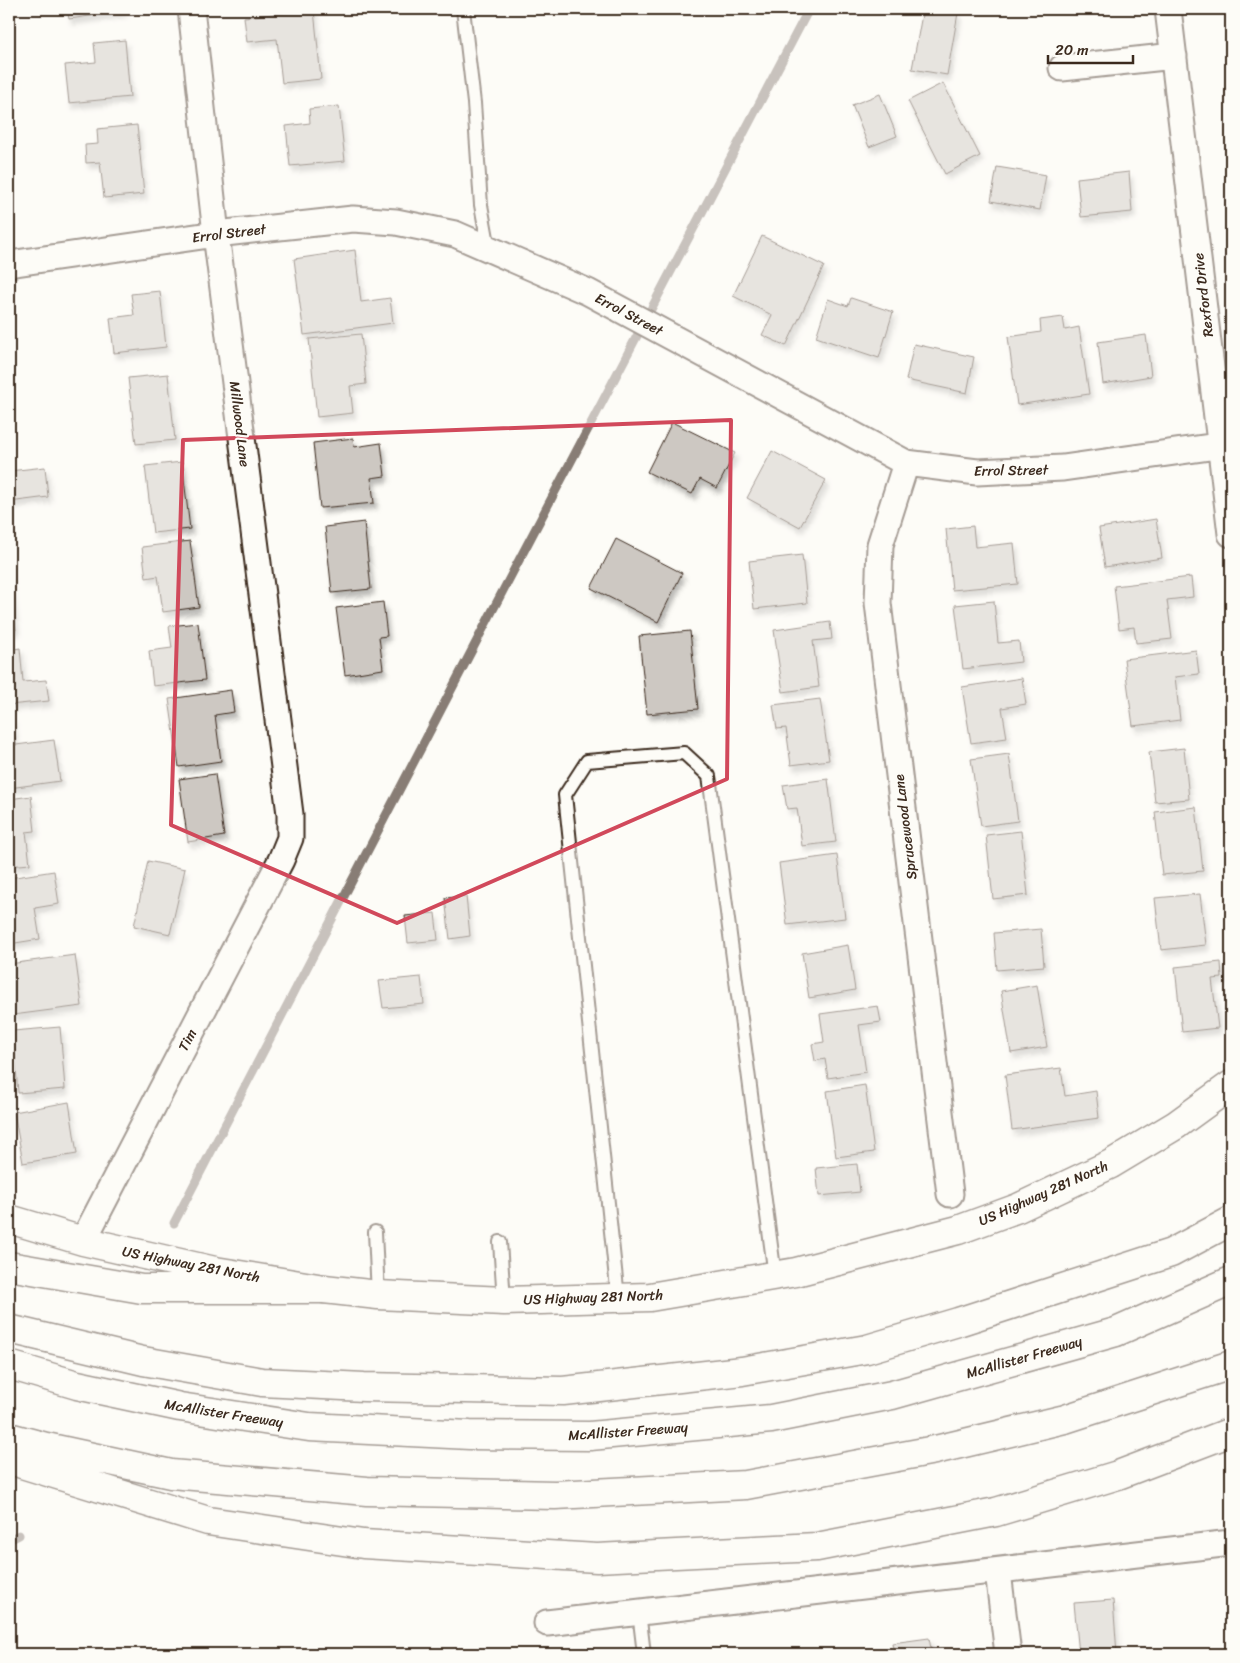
<svg xmlns="http://www.w3.org/2000/svg" width="1240" height="1663" font-family="Sriracha,sans-serif">
  <style>
    .lines { fill: none; stroke-linecap: round; stroke-linejoin: round }
    .stream { stroke: #887d74; stroke-width: 9 }
    .building { fill: #cdc8c2; stroke: #3b2a1e; filter: url(#shadow) }
    .lane-casing { stroke: #3b2a1e; stroke-width: 16 }
    .street-casing { stroke: #3b2a1e; stroke-width: 29 }
    .secondary-casing { stroke: #3b2a1e; stroke-width: 31 }
    .highway-casing { stroke: #3b2a1e; stroke-width: 31 }
    .lane { stroke: #fdfcf7; stroke-width: 12 }
    .street { stroke: #fdfcf7; stroke-width: 25 }
    .secondary { stroke: #fdfcf7; stroke-width: 28 }
    .highway { stroke: #fdfcf7; stroke-width: 28 }
    .marked { fill: none; stroke: #d1495b; stroke-width: 4; stroke-linejoin: round }
    .labels { text-anchor: middle; stroke-width: 4.5; stroke-linejoin: round; paint-order: stroke }
    .street-label { font-size: 14px; fill: #3b2a1e; stroke: #fdfcf7 }
  </style>
  <defs>
    <filter id="shadow"><feDropShadow dx="3" dy="5.5" stdDeviation="2.5" flood-color="#0004"/></filter>
  </defs>
  <rect width="100%" height="100%" fill="#fdfcf7"/>
  <filter id="ink" filterUnits="userSpaceOnUse"><feTurbulence type="fractalNoise" baseFrequency=".02" numOctaves="2"/><feDisplacementMap in="SourceGraphic" scale="10" xChannelSelector="R" yChannelSelector="G"/><feConvolveMatrix kernelMatrix="1 2 1 2 8 2 1 2 1" color-interpolation-filters="sRGB"/></filter>
  <g filter="url(#ink)">
    <g class="lines">
      <!-- stream -->
      <path class="stream" d="M174 1223 497 602 809 9
        M9 1540 19 1535"/>
    </g>
    <!-- building -->
    <path class="building" d="M67 9H124V11L69 19Z
      M923 9H936L958 13 947 75 912 69Z
      M314 10 321 79 282 83 277 39 247 42 244 17Z
      M125 40 130 97 69 103 65 65 96 62 94 43Z
      M943 83 980 156 945 174 908 101Z
      M880 94 897 136 869 147 852 105Z
      M339 106 345 161 290 166 286 126 310 123 309 109Z
      M137 125 144 194 104 198 100 162 86 163 85 145 98 144 97 129Z
      M997 167 1046 175 1040 210 991 201Z
      M1129 172 1132 212 1081 217 1077 178Z
      M762 236 824 266 786 346 762 335 772 315 733 296Z
      M355 250 361 302 390 298 393 323 304 335 294 259Z
      M160 291 166 347 114 353 110 318 134 315 131 294Z
      M851 298 893 312 879 358 816 337 828 299 848 306Z
      M1063 317 1065 330 1079 327 1089 394 1017 405 1008 337 1041 332 1040 320Z
      M361 334 366 384 350 386 353 413 317 417 309 339Z
      M1146 335 1151 376 1103 384 1098 342Z
      M914 344 974 357 967 393 906 380Z
      M168 374 175 440 136 444 128 378Z
      M672 422 735 453 717 488 700 479 692 494 647 472Z
      M353 438 354 447 381 443 385 476 371 478 374 503 320 508 313 443Z
      M772 451 826 480 800 527 747 498Z
      M182 462 190 529 153 533 145 466Z
      M45 467 48 497 9 502V471Z
      M1156 519 1162 558 1105 567 1099 528Z
      M364 522 371 589 332 593 325 527Z
      M973 526 975 547 1014 543 1018 584 952 590 946 529Z
      M616 539 682 573 658 622 591 588Z
      M190 541 199 607 163 612 158 576 146 578 142 547Z
      M802 555 807 603 754 609 749 561Z
      M9 573 16 630 9 631Z
      M1191 577 1193 597 1167 600 1172 639 1136 643 1134 627 1119 629 1114 586Z
      M994 601 998 643 1019 641 1021 662 963 669 955 605Z
      M383 602 387 636 379 637 383 669 345 675 336 608Z
      M830 622 832 639 813 641 819 687 783 692 774 630Z
      M198 623 205 680 153 686 149 651 172 648 169 626Z
      M690 631 698 709 647 714 639 636Z
      M20 648 23 682 46 680 49 701 9 705V650Z
      M1196 650 1199 674 1175 677 1180 720 1133 726 1124 659Z
      M1022 678 1026 704 1002 708 1007 738 971 743 962 687Z
      M231 690 234 712 215 715 221 761 179 767 169 699Z
      M820 699 829 760 791 765 786 728 777 729 773 705Z
      M9 719H12L16 745 54 740 60 781 9 788Z
      M1184 748 1189 799 1155 802 1149 752Z
      M1009 754 1018 821 981 826 971 759Z
      M215 774 224 836 188 842 179 779Z
      M828 779 836 842 802 846 797 808 787 809 783 785Z
      M31 796 35 831 26 832 30 864 9 866V799Z
      M1196 807 1203 871 1162 875 1155 812Z
      M1021 831 1028 895 993 899 986 835Z
      M837 855 845 918 787 925 779 863Z
      M148 861 185 869 170 934 134 926Z
      M54 871 59 904 35 908 40 939 9 944V878Z
      M1200 894 1206 945 1161 950 1155 898Z
      M466 896 470 936 450 939 445 898Z
      M435 913 438 940 408 943 405 916Z
      M1041 929 1044 966 997 970 994 933Z
      M848 945 855 990 809 998 802 953Z
      M75 955 82 1006 13 1015 9 982V964Z
      M1221 962 1222 978 1212 979 1218 1028 1182 1032 1175 967Z
      M421 977 424 1004 383 1008 379 981Z
      M1037 985 1047 1047 1011 1053 1001 991Z
      M878 1006 881 1022 859 1025 866 1072 828 1078 825 1059 815 1061 812 1044 824 1042 820 1014Z
      M60 1027 65 1089 18 1093 13 1031Z
      M1061 1068 1065 1096 1096 1091 1099 1118 1012 1130 1005 1075Z
      M865 1085 874 1152 836 1157 827 1091Z
      M69 1102 77 1154 23 1163 14 1112Z
      M857 1164 860 1192 819 1196 816 1168Z
      M1113 1600 1117 1654H1079L1074 1603Z
      M929 1638 932 1654H894L892 1643Z"/>
    <g class="lines">
      <!-- lane casing -->
      <g class="lane-casing">
        <path id="lane" d="M463 9 474 103 481 205 489 249
          M375 1232 378 1295
          M500 1242 504 1301
          M618 1298 565 795 587 761 684 753 709 776 775 1276
          M639 1612 644 1654"/>
      </g>
      <!-- street casing -->
      <g class="street-casing">
        <path id="street" d="M1168 9 1231 534
          M1062 68 1174 56
          M9 264 216 234 353 219 396 222 455 234 588 292 906 463 977 472 1063 468 1231 444
          M906 463 880 545 878 603 950 1194
          M83 1241 281 860 290 838V814L216 234 191 9
          M998 1572 1008 1654
          M547 1623 1231 1543"/>
      </g>
      <!-- secondary casing -->
      <g class="secondary-casing">
        <path id="secondary" d="M9 1219 83 1241 215 1271 324 1289 378 1295 504 1301 650 1297 796 1272 958 1230 1018 1208 1111 1164 1176 1125 1231 1085"/>
      </g>
      <!-- highway casing -->
      <g class="highway-casing">
        <path id="highway" d="M9 1266 142 1289H324
          M9 1329 143 1361 262 1382 364 1387 563 1391 742 1371 867 1349 958 1322 1171 1253 1231 1221
          M9 1365 77 1385 180 1407 309 1427 470 1435 590 1436 771 1419 892 1395 1116 1332 1231 1281
          M9 1437 46 1447 171 1474 367 1491 555 1495 746 1485 935 1450 1065 1419 1231 1365
          M9 1458 22 1464 208 1521 363 1544 597 1558 817 1547 996 1512 1118 1475 1231 1432"/>
      </g>
      <!-- lane -->
      <use href="#lane" class="lane"/>
      <!-- street -->
      <use href="#street" class="street"/>
      <!-- secondary -->
      <use href="#secondary" class="secondary"/>
      <!-- highway -->
      <use href="#highway" class="highway"/>
    </g>
  </g>
  <!-- marked area -->
  <path d="M0 0H1240V1663H0ZM731 420 727 779 397 923 171 825 183 440Z" fill="#fdfcf7" fill-opacity=".55" fill-rule="evenodd"/>
  <path class="marked" d="M731 420 727 779 397 923 171 825 183 440Z"/>
  <g class="labels">
    <!-- street labels -->
    <g class="street-label">
      <text transform="translate(229 233) rotate(-7)" y="5">Errol Street</text>
      <text transform="translate(1203 295) rotate(-97)" y="5">Rexford Drive</text>
      <text transform="translate(629 314) rotate(28)" y="5">Errol Street</text>
      <text transform="translate(240 424) rotate(83)" y="5">Millwood Lane</text>
      <text transform="translate(1011 470) rotate(-1)" y="5">Errol Street</text>
      <text transform="translate(905 827) rotate(-97)" y="5">Sprucewood Lane</text>
      <text transform="translate(187 1040) rotate(-63)" y="5">Tim</text>
      <text transform="translate(1043 1193) rotate(-24)" y="5">US Highway 281 North</text>
      <text transform="translate(191 1264) rotate(11)" y="5">US Highway 281 North</text>
      <text transform="translate(593 1297) rotate(-2)" y="5">US Highway 281 North</text>
      <text transform="translate(1024 1357) rotate(-16)" y="5">McAllister Freeway</text>
      <text transform="translate(224 1413) rotate(9)" y="5">McAllister Freeway</text>
      <text transform="translate(628 1431) rotate(-4)" y="5">McAllister Freeway</text>
    </g>
  </g>
  <!-- margin -->
  <rect width="1240" height="1663" fill="none" stroke="#fdfcf7" stroke-width="30"/>
  <rect x="15" y="15" width="1210" height="1633" fill="none" stroke="#3b2a1e" stroke-width="2" filter="url(#ink)"/>
  <!-- scale -->
  <path d="M1048 55v8h85v-8" fill="none" stroke="#3b2a1e" stroke-width="2.5"/>
  <text x="1055" y="55" font-size="15" fill="#3b2a1e" stroke="#fdfcf7" stroke-width="4" paint-order="stroke">20 m</text>
</svg>
